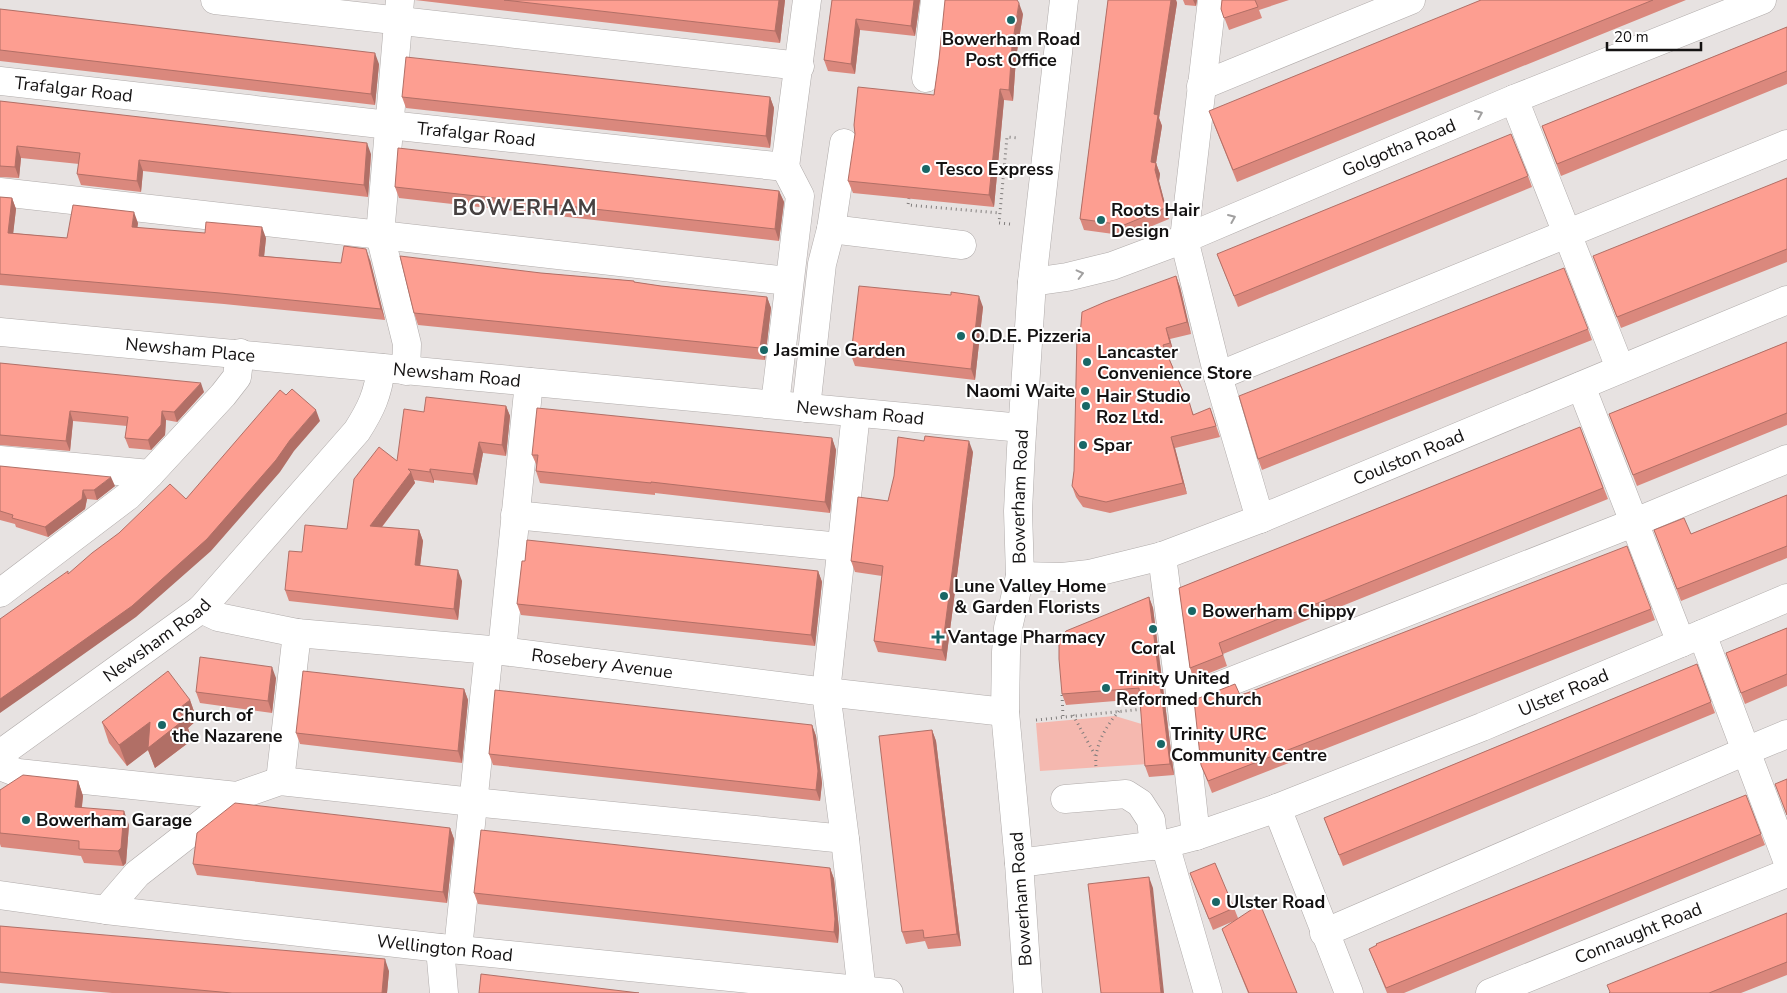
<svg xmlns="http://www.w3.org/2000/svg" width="1787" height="993" font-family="'Nunito Sans',sans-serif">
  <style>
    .green { fill: #f5b8af }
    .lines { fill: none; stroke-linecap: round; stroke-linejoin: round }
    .minor-casing { stroke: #b0abaa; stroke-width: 29 }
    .path { stroke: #807d7c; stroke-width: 3; stroke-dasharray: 1 4; stroke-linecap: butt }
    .minor { stroke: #fff; stroke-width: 28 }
    .wall { fill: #da887d }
    .shaded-wall { fill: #b16f66 }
    .building { fill: #fd9e91; stroke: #b16f66 }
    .oneway { stroke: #a1a0a0 }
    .poi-dot { fill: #196766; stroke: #fff; stroke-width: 2 }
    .labels { text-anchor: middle; stroke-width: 4; stroke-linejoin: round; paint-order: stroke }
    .poi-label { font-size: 18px; font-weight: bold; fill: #141212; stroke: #fff; text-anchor: start }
    .street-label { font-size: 18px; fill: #141212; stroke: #fff }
    .district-label { font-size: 22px; font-weight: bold; letter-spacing: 1px; fill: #464141; stroke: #fff }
  </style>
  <rect width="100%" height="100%" fill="#e7e2e1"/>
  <!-- green -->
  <path class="green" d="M1115 716 1145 725 1148 764 1040 771 1036 723Z"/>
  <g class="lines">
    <!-- minor casing -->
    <g class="minor-casing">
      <g id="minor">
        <path d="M215 0 800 66"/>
        <path d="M400 0 380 235 407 344 406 371"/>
        <path d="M1212 0 1184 239 1218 376 1260 519"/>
        <path d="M926 78 935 0"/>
        <path id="s1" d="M0 81 389 125 785 167 807 0"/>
        <path d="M1201 86 1411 0"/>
        <path d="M1514 99 1620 368"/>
        <path d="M0 192 788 281"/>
        <path d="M831 229 962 245"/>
        <path id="s2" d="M1032 282 1067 277 1112 266 1184 239 1514 99 1762 0"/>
        <path id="s3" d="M0 332 1022 428"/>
        <path d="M1218 376 1787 144"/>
        <path d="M1581 386 1681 643"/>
        <path d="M775 404 800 196 785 167"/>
        <path d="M806 408 822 264 831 229 844 143"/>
        <path d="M856 413 826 692 845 839 862 993"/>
        <path d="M0 460 150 474"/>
        <path d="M515 515 841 547"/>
        <path d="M1162 556 1181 701 1196 836"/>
        <path id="s4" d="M1020 576 1062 577 1089 574 1162 556 1260 519 1787 300"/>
        <path d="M0 593 128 496 150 474 223 395 237 377 240 353"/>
        <path id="s5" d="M201 609 218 617 297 633 502 651 826 692 1005 712"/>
        <path d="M1702 634 1787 860"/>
        <path d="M502 651 529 382"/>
        <path d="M1181 701 1633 523 1787 459"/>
        <path id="s6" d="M0 754 201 609 357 431C371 409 378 394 381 368"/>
        <path d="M0 766 18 773 237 796 280 781 473 802 845 839"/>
        <path d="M280 781 297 633"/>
        <path d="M1065 799 1126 794 1140 803 1151 820 1154 846"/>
        <path d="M1277 808 1349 993"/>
        <path d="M1165 844 1208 993"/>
        <path id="s7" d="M1019 863 1165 844 1196 836 1277 808 1482 727 1787 598"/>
        <path id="s8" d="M0 895 106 910 440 948 889 993"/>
        <path d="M106 910 137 874 237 796"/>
        <path d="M1324 933 1746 751 1787 734"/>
        <path d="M440 948 444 993"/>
        <path d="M458 949 489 650"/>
        <path id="s9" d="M1028 993 1019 863 1005 712 1006 652 1008 628 1020 576 1018 511 1021 449 1032 282 1064 0"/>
        <path id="s10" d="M1490 993 1787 873"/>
      </g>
    </g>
    <!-- path -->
    <path class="path" d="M909 198 908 205 1000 213
      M1010 224 999 223 1007 137 1019 138
      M1062 695 1063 716
      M1073 715 1095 755
      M1036 720 1144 709
      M1096 766C1094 746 1106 726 1119 711"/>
    <!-- minor -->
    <use href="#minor" class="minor"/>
  </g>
  <!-- wall -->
  <path class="wall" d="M415 0H785L780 43Z
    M832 0H920L915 36 860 30 855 74 828 71 824 60Z
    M1108 0H1176L1177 3 1159 118 1162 126 1156 163 1160 174 1159 181 1169 219 1128 236 1084 230 1080 219Z
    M1183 0H1197L1196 6 1185 5Z
    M1222 0H1289L1259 10 1262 18 1229 30 1221 9Z
    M1481 0H1686L1237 182 1213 122Z
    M0 9 379 64 375 105 0 61Z
    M1023 14 1016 58 1013 101 1004 100 994 207 853 193 848 181 934 95 939 59Z
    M1787 27V84L1561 176 1542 126Z
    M402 97H770L774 108 770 148 406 108Z
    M0 101 371 154 368 197 143 171 141 192 81 185 77 174 79 164 21 158 19 178 0 177Z
    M1528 176 1532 187 1238 307 1217 254Z
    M1787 178V262L1621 328 1597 267Z
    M395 187 779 191 784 202 779 241 399 198Z
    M0 197 12 198 16 209 13 233 67 238 138 223 137 228 266 238 264 256 341 263 370 260 385 320 224 304 0 285Z
    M541 273 634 281V282L661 286 767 297 771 308 765 360 418 325 414 313Z
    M1176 276 1180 287 1191 334 1170 339 1174 354 1168 356 1186 398 1194 415 1210 408 1220 437 1175 448 1187 494 1110 513 1083 507 1076 497 1072 486 1074 471 1080 336Z
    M951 295 983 307 975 380 855 366 851 355Z
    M1588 329 1592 340 1262 470 1258 459Z
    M1787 342V425L1637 486 1609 414Z
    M0 363 204 392 177 422 166 420 165 435 151 450 129 448 125 438 127 426 73 421 70 451 0 445Z
    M506 406 510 416 506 456 483 453 477 485 434 480V483L414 480 415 483 382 527 419 530 423 541 420 565 462 581 458 620 289 601 285 590 302 552 347 529 397 461Z
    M1580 427 1608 499 1223 654 1227 666 1194 679 1190 668 1179 588Z
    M832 438 836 450 830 513 655 493V495L540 483 536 471 537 466 532 455Z
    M973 452 946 661 878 652 874 641 882 576 855 572 851 561 888 501Z
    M0 466 115 486 97 500 87 499 85 509 48 537 16 527 15 524 0 520Z
    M1787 495V558L1681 601 1654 530 1691 534Z
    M818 571 822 582 815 646 521 615 517 604Z
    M1149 597 1153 608 1174 775 1149 777 1145 766 1140 699 1066 705 1062 694Z
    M1651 609 1655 620 1212 793 1201 765 1240 695Z
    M1787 628V686L1745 704 1726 653Z
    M1697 664 1715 713 1343 866 1324 818Z
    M276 678 272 713 200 703 196 692Z
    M464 689 468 700 462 763 300 744 296 733Z
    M190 700 197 720 188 728 192 740 155 768 148 750 127 766 109 743 102 722Z
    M812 725 816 736 822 783 820 801 493 765 489 754Z
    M932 730 936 741 961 946 928 949 925 941 906 944 902 932Z
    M78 781 83 796 82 807 129 825 126 863 123 866 84 863 81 856 1 847 0 844V790Z
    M1746 795 1765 845 1404 993H1387L1369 949Z
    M450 828 454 839 447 903 197 875 193 864Z
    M830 868 834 879 839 930 838 943 478 904 474 893Z
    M1190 873 1234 908 1238 918 1297 993H1248L1222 929 1234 921 1213 930Z
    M1787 913V975L1741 993H1609Z
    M0 926 389 971 387 993H112L0 983Z"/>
  <!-- shaded-wall -->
  <path class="shaded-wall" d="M779 0H785L780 43 775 31Z
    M914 0H920L915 36 911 26Z
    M1171 0H1176L1177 3 1159 118 1162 126 1156 163 1160 174 1159 181 1169 219 1151 162 1154 114Z
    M1193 0H1197L1196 6Z
    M1019 3 1023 14 1016 58 1013 101 1009 90 1012 46Z
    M856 19 860 30 855 74 851 64Z
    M375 53 379 64 375 105 371 94Z
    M1000 89 1004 100 994 207 989 195Z
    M770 97 774 108 770 148 766 136Z
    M367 143 371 154 368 197 364 185Z
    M17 146 21 158 19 178 15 167Z
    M139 160 143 171 141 192 137 181Z
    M779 191 784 202 779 241 775 229Z
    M12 198 16 209 12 244 8 233Z
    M134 212 138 223 136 238 132 227Z
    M262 227 266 238 263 267 259 256Z
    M366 249 370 260 385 320 381 309Z
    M1176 276 1180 287 1191 334 1187 322Z
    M979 296 983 307 975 380 971 369Z
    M767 297 771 308 765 360 760 348Z
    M1166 328 1170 339 1174 354 1170 343Z
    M201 383 204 392 177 422 174 412Z
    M506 406 510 416 506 456 502 445Z
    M316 410 320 421 294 451 280 472 211 551 136 617 43 683 0 713V699L290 440Z
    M70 411 73 421 70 451 66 441Z
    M162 411 166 420 165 435 151 450 148 440Z
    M1171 437 1175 448 1187 494 1183 483Z
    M832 438 836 450 830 513 825 502Z
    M969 441 973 452 946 661 942 650Z
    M479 442 483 453 477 485 473 474Z
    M430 469 434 480V483L430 472Z
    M411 472 415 483 374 537 370 526Z
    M111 477 115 486 97 500 94 490Z
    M83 490 87 499 85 509 48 537 45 527Z
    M419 530 423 541 419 576 415 565Z
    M458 570 462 581 458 620 454 609Z
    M818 571 822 582 815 646 811 635Z
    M1149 597 1153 608 1174 775 1170 764Z
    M272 667 276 678 272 713 268 701Z
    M464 689 468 700 462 763 458 751Z
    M190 700 197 720 188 728 192 740 155 768 148 750 127 766 119 745 150 722 177 710Z
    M812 725 816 736 822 783 820 801 816 790Z
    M932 730 936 741 961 946 957 934Z
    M78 781 83 796 80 821 75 807Z
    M124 811 129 825 126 863 123 866 118 851Z
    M450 828 454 839 447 903 443 892Z
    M830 868 834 879 839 930 838 943 834 932Z
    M1149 877 1153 888 1164 993H1161Z
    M385 959 389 971 387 993H382Z"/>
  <!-- building -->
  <path class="building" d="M504 0H779L775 31Z
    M832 0H914L911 26 856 19 851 64 824 60Z
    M945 0H1017L1019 3 1012 46 1009 90 1000 89 989 195 848 181 855 134 854 125 858 87 934 95 939 59Z
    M1108 0H1171L1154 114 1158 115 1151 162 1156 163 1155 170 1165 208 1124 225 1080 219Z
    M1222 0H1255L1258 7 1224 18 1221 9Z
    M1481 0H1653L1233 170 1209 111Z
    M0 9 375 53 371 94 0 50Z
    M1787 27V71L1557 164 1542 126Z
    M406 57 770 97 766 136 402 97Z
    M0 101 367 143 364 185 139 160 137 181 77 174 80 153 17 146 15 167 0 166Z
    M1511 134 1528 176 1234 296 1217 254Z
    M398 148 779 191 775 229 395 187Z
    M1787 178V249L1617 317 1593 256Z
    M0 197 12 198 8 233 67 238 73 205 134 212 132 227 205 233 206 222 262 227 259 256 341 263 344 246 366 249 381 309 220 293 0 274Z
    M400 256 541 273 634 281V282L661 286 767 297 760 348 414 313Z
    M1564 268 1588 329 1258 459 1239 396Z
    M1176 276 1187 322 1166 328 1170 343 1163 345 1186 398H1188L1193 415 1210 408 1216 426 1171 437 1183 483 1106 502 1079 496 1072 486 1074 471 1077 336H1080L1082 312 1105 302Z
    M859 286 951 295V292L979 296 971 369 851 355Z
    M1787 342V413L1633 475 1609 414Z
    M0 363 201 383 174 412 162 411 161 425 148 440 125 438 128 417 70 411 66 441 0 435Z
    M292 389 316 410 290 440 276 460 207 539 132 606 39 672 0 699V619L68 571V574L92 553 119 533 170 484 186 499 280 390 286 395Z
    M426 397 506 406 502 445 479 442 473 474 430 469V472L408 469 411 472 370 526 419 530 415 565 458 570 454 609 285 590 289 551 302 552 305 525 347 529 354 479 379 447 397 461 404 409 424 412Z
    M537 408 832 438 825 502 651 482V483L536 471 538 455H532Z
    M1580 427 1603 488 1219 643 1223 655 1190 668 1179 588Z
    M925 436 969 441 942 650 874 641 883 566 851 561 858 497 888 501 894 476 898 437 924 441Z
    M0 466 111 477 94 490H83L82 499 45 527 12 518 13 515 0 511Z
    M1787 495V546L1677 589 1654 530 1684 518 1691 534Z
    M527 540 818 571 811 635 517 604 522 561H525Z
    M1627 546 1651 609 1208 781 1201 765 1194 700 1235 684 1240 695 1247 693Z
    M1149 597 1170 764 1145 766 1139 688 1062 694 1059 659V641L1066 631Z
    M1787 628V674L1741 693 1726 653Z
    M200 657 272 667 268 701 196 692Z
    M1697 664 1711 702 1339 855 1324 818Z
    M168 671 190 700 177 710 185 719 148 748 150 722 119 745 102 722Z
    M303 671 464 689 458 751 296 733Z
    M495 690 812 725 818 771 816 790 489 754Z
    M932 730 957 934 924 938 923 930 902 932 879 736Z
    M23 775 78 781 75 807 124 811 121 848 118 851 79 849V841L0 833V790Z
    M1787 779V815L1775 784Z
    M1746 795 1761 834 1386 988 1369 949 1377 945 1376 944Z
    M235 803 450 828 443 892 193 864 197 833Z
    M481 830 830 868 835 919 834 932 474 893Z
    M1215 863 1234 908 1209 919 1190 873Z
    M1149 877 1161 993H1101L1088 884Z
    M1260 904 1297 993H1249L1222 929Z
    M1787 913V962L1709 993H1609L1610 992 1607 985Z
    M0 926 385 959 382 993H232L0 972Z
    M481 974 639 993H479Z"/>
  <!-- one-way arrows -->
  <defs><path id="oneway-chevron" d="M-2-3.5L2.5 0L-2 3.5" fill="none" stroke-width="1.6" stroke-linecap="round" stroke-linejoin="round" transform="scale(1.25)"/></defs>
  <g class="oneway">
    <use href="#oneway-chevron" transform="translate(1479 114) rotate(-23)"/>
    <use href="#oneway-chevron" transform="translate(1232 218) rotate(-23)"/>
    <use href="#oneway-chevron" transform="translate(1080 274) rotate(-14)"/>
  </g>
  <!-- markers -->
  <g class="poi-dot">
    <circle cx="1011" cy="20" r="5"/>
    <circle cx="926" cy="169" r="5"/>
    <circle cx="1101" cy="220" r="5"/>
    <circle cx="961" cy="336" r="5"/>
    <circle cx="764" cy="350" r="5"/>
    <circle cx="1087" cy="362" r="5"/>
    <circle cx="1085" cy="391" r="5"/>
    <circle cx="1086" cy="406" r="5"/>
    <circle cx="1083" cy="445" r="5"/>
    <circle cx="944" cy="596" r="5"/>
    <circle cx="1192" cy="611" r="5"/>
    <circle cx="1153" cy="629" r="5"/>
    <path d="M935.5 629.5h5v5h5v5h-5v5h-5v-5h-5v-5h5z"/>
    <circle cx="1106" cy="688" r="5"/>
    <circle cx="162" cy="725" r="5"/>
    <circle cx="1161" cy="744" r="5"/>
    <circle cx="26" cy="820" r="5"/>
    <circle cx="1216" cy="902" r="5"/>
  </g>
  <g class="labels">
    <!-- poi labels -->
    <g class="poi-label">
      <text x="1011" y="45" text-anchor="middle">Bowerham Road<tspan x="1011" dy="21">Post Office</tspan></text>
      <text x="936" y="175">Tesco Express</text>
      <text x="1111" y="216">Roots Hair<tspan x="1111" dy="21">Design</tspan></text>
      <text x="971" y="342">O.D.E. Pizzeria</text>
      <text x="774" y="356">Jasmine Garden</text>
      <text x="1097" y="358">Lancaster<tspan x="1097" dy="21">Convenience Store</tspan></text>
      <text x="1075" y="397" text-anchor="end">Naomi Waite</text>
      <text x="1096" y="402">Hair Studio<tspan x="1096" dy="21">Roz Ltd.</tspan></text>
      <text x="1093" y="451">Spar</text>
      <text x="954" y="592">Lune Valley Home<tspan x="954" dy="21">&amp; Garden Florists</tspan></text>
      <text x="1202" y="617">Bowerham Chippy</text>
      <text x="948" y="643">Vantage Pharmacy</text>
      <text x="1153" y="654" text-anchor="middle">Coral</text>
      <text x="1116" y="684">Trinity United<tspan x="1116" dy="21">Reformed Church</tspan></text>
      <text x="172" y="721">Church of<tspan x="172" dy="21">the Nazarene</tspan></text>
      <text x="1171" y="740">Trinity URC<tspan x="1171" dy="21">Community Centre</tspan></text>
      <text x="36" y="826">Bowerham Garage</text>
      <text x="1226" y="908">Ulster Road</text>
    </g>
    <!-- street labels -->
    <g class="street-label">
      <text dy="6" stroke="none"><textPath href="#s1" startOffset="74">Trafalgar Road</textPath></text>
      <text dy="6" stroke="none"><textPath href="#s1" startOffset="479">Trafalgar Road</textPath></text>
      <text dy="6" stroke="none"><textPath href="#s2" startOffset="392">Golgotha Road</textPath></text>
      <text dy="6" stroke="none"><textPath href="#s3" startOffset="191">Newsham Place</textPath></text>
      <text dy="6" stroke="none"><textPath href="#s3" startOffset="459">Newsham Road</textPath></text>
      <text dy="6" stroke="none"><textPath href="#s3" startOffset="864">Newsham Road</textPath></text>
      <text dy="6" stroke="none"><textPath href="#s4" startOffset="410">Coulston Road</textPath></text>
      <text dy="6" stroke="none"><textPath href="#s9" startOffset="499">Bowerham Road</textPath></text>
      <text dy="6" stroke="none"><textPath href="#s6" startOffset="194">Newsham Road</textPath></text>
      <text dy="6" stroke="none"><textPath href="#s5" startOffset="406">Rosebery Avenue</textPath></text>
      <text dy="6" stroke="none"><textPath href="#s7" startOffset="574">Ulster Road</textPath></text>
      <text transform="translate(1021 899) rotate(-94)" y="6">Bowerham Road</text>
      <text dy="6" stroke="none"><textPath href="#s10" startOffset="160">Connaught Road</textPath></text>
      <text dy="6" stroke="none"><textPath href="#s8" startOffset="448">Wellington Road</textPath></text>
    </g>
    <!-- district labels -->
    <g class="district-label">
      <text x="525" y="215">BOWERHAM</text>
    </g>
  </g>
  <!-- scale -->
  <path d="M1607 42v8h94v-8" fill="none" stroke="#141212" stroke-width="2.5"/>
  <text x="1614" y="42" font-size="15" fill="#141212" stroke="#ffffff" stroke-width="4" paint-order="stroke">20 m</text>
</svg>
